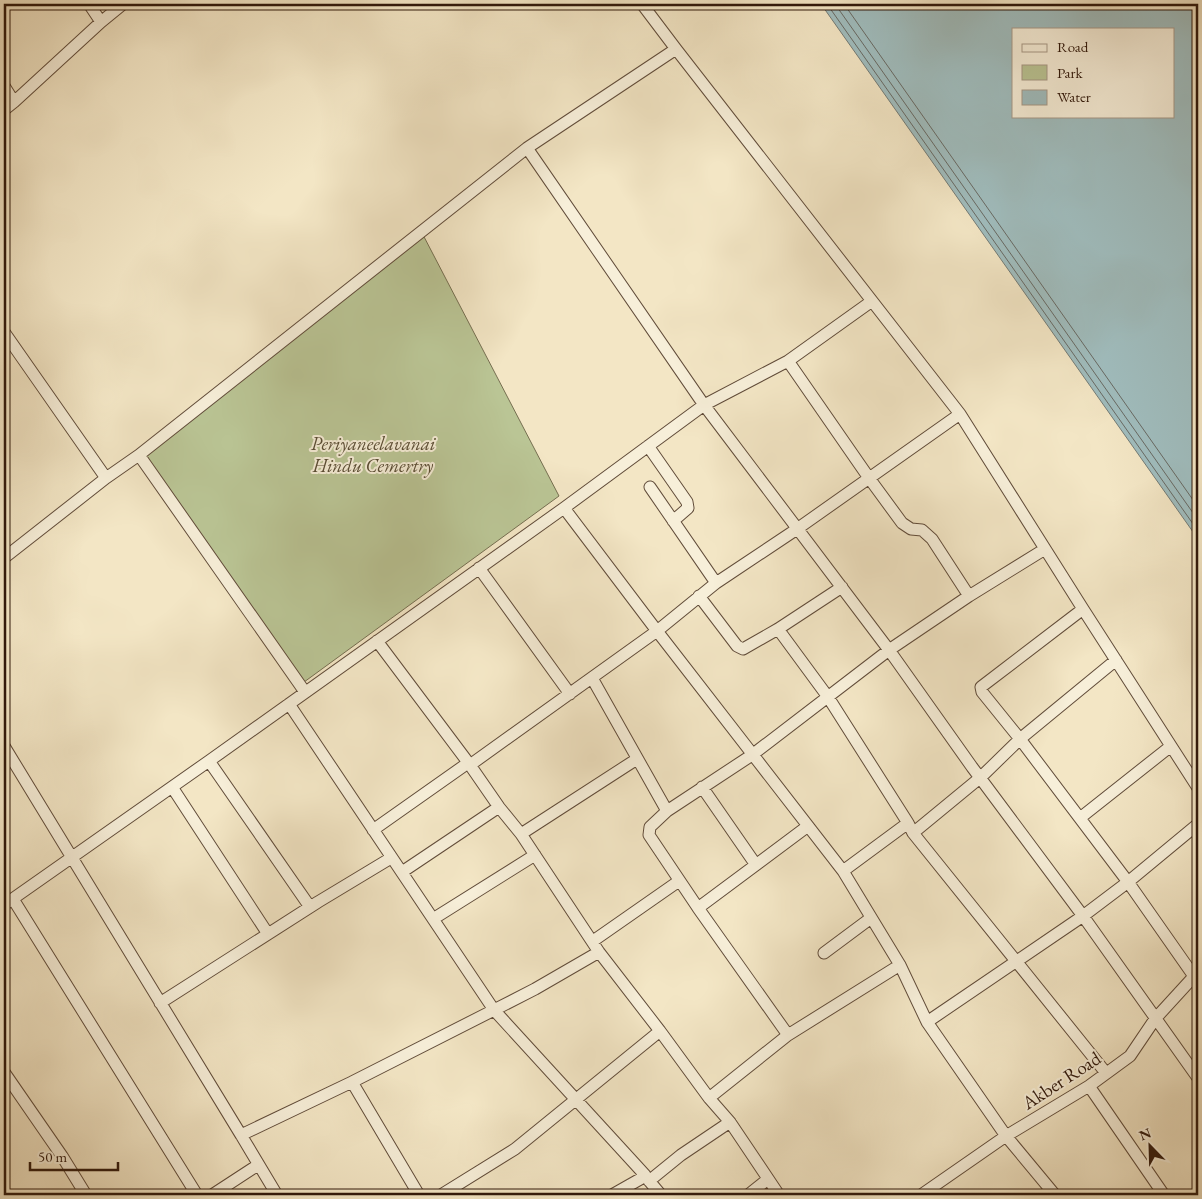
<svg xmlns="http://www.w3.org/2000/svg" width="1202" height="1199" font-family="'EB Garamond',serif">
  <style>
    .green { fill: #bac595; stroke: #756e50 }
    .water { fill: #a0bdbe; stroke: #737b76; fill-rule: evenodd }
    .lines { fill: none; stroke-linecap: round; stroke-linejoin: round }
    .shore { stroke: #686a64; stroke-width: 1 }
    .minor-casing { stroke: #614c3a; stroke-width: 13 }
    .minor { stroke: #f7efd9; stroke-width: 11 }
    .labels { text-anchor: middle; stroke-width: 4; stroke-linejoin: round; paint-order: stroke }
    .park-label { font-size: 19px; font-style: italic; fill: #594c34; stroke: #f7efd9 }
    .street-label { font-size: 19px; fill: #30180b; stroke: #f7efd9 }
  </style>
  <rect width="100%" height="100%" fill="#f3e6c5"/>
  <filter id="stains"><feTurbulence type="fractalNoise" baseFrequency=".004" numOctaves="4"/><feColorMatrix values="0 0 0 0 .2 0 0 0 0 .09 0 0 0 0 .02 0 0 0 .5 -.17"/></filter>
  <radialGradient id="worn" r=".72"><stop offset=".6" stop-color="#630" stop-opacity="0"/><stop offset="1" stop-color="#630" stop-opacity=".3"/></radialGradient>
  <!-- green -->
  <path class="green" d="M421 231 559 496 300 685 139 455Z"/>
  <!-- water -->
  <path class="water" d="M821 4H1198V539ZM1013 29H1173V116H1013Z"/>
  <g class="lines">
    <!-- shore -->
    <path class="shore" d="M827 4 1198 531
      M835 4 1198 520
      M844 4 1198 507"/>
    <!-- minor casing -->
    <g class="minor-casing">
      <path id="minor" d="M89 4 101 22
        M642 4 676 49 960 414 1083 609 1198 788
        M4 86 14 102
        M4 110 14 102 101 22 123 4
        M527 148 704 405 889 650 972 767 1083 916 1198 1078
        M4 332 106 478
        M788 361 869 478 902 523 911 529 922 530 932 539 969 596
        M648 446 687 502 688 508 673 521
        M139 455 305 692
        M650 487 716 583
        M564 508 657 631 843 871 900 965 927 1022 1006 1136 1055 1195
        M4 558 106 478 139 455 527 148 676 49
        M479 568 570 694
        M699 596 737 646 743 649 778 629 842 587
        M1083 609 981 687 982 692 1020 739 1116 660
        M778 629 828 697 908 823
        M377 641 470 765 499 807 521 834 599 952 660 1031
        M592 678 667 811 650 827 649 835 698 908 788 1035
        M289 704 494 1010 535 989 599 952
        M4 746 241 1135
        M209 761 310 907
        M470 765 657 631 716 583 797 529 960 414
        M172 787 268 934
        M702 787 756 865
        M667 811 752 755 889 650 969 596 1045 549
        M1080 818 1171 746
        M373 830 468 763
        M913 833 981 777 1020 739 1128 882 1198 824
        M521 834 637 759
        M843 871 908 823 913 833 1106 1073
        M402 872 499 807
        M13 899 197 1195
        M4 905 209 761 564 508 704 405 788 361 872 301
        M698 908 808 826
        M433 919 535 855
        M593 941 679 881
        M824 953 871 918
        M160 1003 318 902 391 858
        M927 1022 1083 916 1128 882 1198 982
        M4 1072 62 1156 86 1195
        M352 1082 494 1010 645 1175 642 1178 612 1195
        M1089 1086 1164 1195
        M709 1098 788 1035 900 965
        M645 1176 661 1195
        M649 1181 681 1155 730 1122
        M212 1195 258 1165
        M277 1195 241 1135 352 1082 419 1195
        M441 1195 515 1149 660 1031 709 1098 730 1122 779 1195
        M748 1195 768 1179
        M921 1195 1006 1136 1089 1086 1130 1056 1155 1019 1198 972"/>
    </g>
    <!-- minor -->
    <use href="#minor" class="minor"/>
  </g>
  <g class="labels">
    <!-- park labels -->
    <g class="park-label">
      <text x="373" y="450">Periyaneelavanai<tspan x="373" dy="22">Hindu Cemertry</tspan></text>
    </g>
    <!-- street labels -->
    <g class="street-label">
      <text transform="translate(1061 1080) rotate(-33)" y="7">Akber Road</text>
    </g>
  </g>
  <!-- margin -->
  <rect width="1202" height="1199" fill="none" stroke="#f3e6c5" stroke-width="20"/>
  <rect x="5" y="5" width="1192" height="1189" fill="none" stroke="#30180b" stroke-width="2.5"/>
  <rect x="10" y="10" width="1182" height="1179" fill="none" stroke="#30180b"/>
  <!-- legend -->
  <rect x="1012" y="28" width="162" height="90" fill="#f7efd9" stroke="#a79987"/>
  <rect x="1022" y="44" width="25" height="8" fill="#f7efd9" stroke="#a79987"/>
  <text x="1057" y="52" font-size="15" fill="#30180b">Road</text>
  <rect x="1022" y="65" width="25" height="15" fill="#bac595" stroke="#a79987"/>
  <text x="1057" y="78" font-size="15" fill="#30180b">Park</text>
  <rect x="1022" y="90" width="25" height="15" fill="#a0bdbe" stroke="#a79987"/>
  <text x="1057" y="102" font-size="15" fill="#30180b">Water</text>
  <!-- north arrow -->
  <g transform="translate(1150 1146) rotate(337)" stroke="#f7efd9" stroke-width="4" paint-order="stroke">
  <path d="M0-4L9 19L0 12L-9 19Z" fill="#30180b"/>
  <text y="-8" font-size="14" font-weight="bold" text-anchor="middle" fill="#30180b">N</text>
  </g>
  <!-- scale -->
  <path d="M30 1162v8h88v-8" fill="none" stroke="#30180b" stroke-width="2.5"/>
  <text x="38" y="1162" font-size="15" fill="#30180b" stroke="#f7efd9" stroke-width="4" paint-order="stroke">50 m</text>
  <rect width="100%" height="100%" filter="url(#stains)"/>
  <rect width="100%" height="100%" fill="url(#worn)"/>
</svg>
